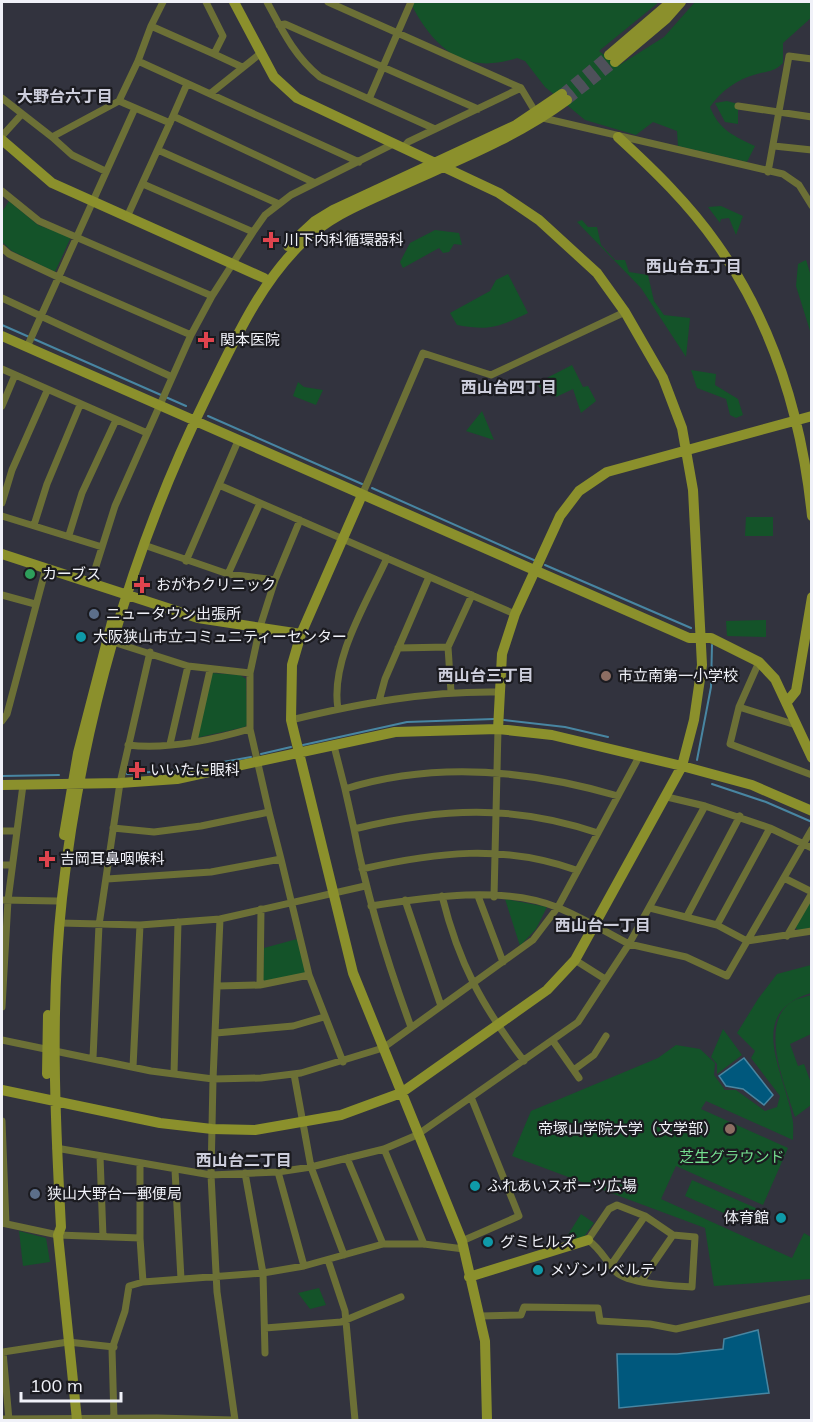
<svg xmlns="http://www.w3.org/2000/svg" width="813" height="1422" font-family="Mulish,'Noto Sans JP',sans-serif">
  <style>
    .green { fill: #145329 }
    .water { fill: #00587d; stroke: #4886a2; stroke-width: 1.5 }
    .lines { fill: none; stroke-linecap: round; stroke-linejoin: round }
    .stream { stroke: #4886a2; stroke-width: 2 }
    .secondary-tunnel { stroke: #4e505a; stroke-width: 10; stroke-dasharray: 10 5; stroke-linecap: butt }
    .street { stroke: #6c7036; stroke-width: 7 }
    .secondary { stroke: #8b902c; stroke-width: 10 }
    .health-dot { fill: #e0444e; stroke: #1b1b20; stroke-width: 2 }
    .leisure-dot { fill: #2e9e5b; stroke: #1b1b20; stroke-width: 2 }
    .service-dot { fill: #5c6f8a; stroke: #1b1b20; stroke-width: 2 }
    .culture-dot { fill: #0f9aa8; stroke: #1b1b20; stroke-width: 2 }
    .education-dot { fill: #8d6e63; stroke: #1b1b20; stroke-width: 2 }
    .labels { text-anchor: middle; stroke-width: 4.5; stroke-linejoin: round; paint-order: stroke }
    .poi-label { font-size: 15px; fill: #f0f1f8; stroke: #1b1b20; text-anchor: start }
    .park-label { font-size: 15px; fill: #75de8f; stroke: #1b1b20 }
    .neighbourhood-label { font-size: 16px; font-weight: bold; fill: #cdcedc; stroke: #1b1b20 }
  </style>
  <rect width="100%" height="100%" fill="#32333e"/>
  <!-- green -->
  <path class="green" d="M410 2H659L599 51 618 66 664 37 695 2H811L812 17 783 43V63C774 72 768 71 757 74 737 79 721 91 710 107 719 130 734 136 755 146L747 162 678 146 677 131 653 122 636 135 585 120 545 87 525 61 517 58C463 76 433 47 410 2Z
    M727 101 738 104V124L725 122 715 103Z
    M9 201 38 225 71 237 55 272 12 251 2 242V212Z
    M721 206 743 216 736 235 729 218 721 219 720 223 708 207Z
    M582 220 588 227H597L601 245 615 260H625L629 272 648 275 654 301 664 315 690 318 686 357 641 288 577 222Z
    M435 230 459 233 462 245 454 244 449 252 443 253 439 248 403 268 400 262 410 243Z
    M806 260 811 276V334L796 286 798 264Z
    M508 274 528 313C498 327 491 331 457 325L450 313 490 291 496 280Z
    M572 365 583 387 588 386 596 401 581 413 573 389 556 397 552 391 544 395 537 383Z
    M691 370 716 374 715 385 738 399 743 415 736 418 730 415 726 399 697 388Z
    M298 382 304 387 323 390 316 405 293 396Z
    M482 411 494 440 466 431Z
    M746 517H773V536H745Z
    M766 620V637L727 636 726 621Z
    M211 673 240 675 246 679 247 724 245 727 196 738Z
    M811 897V928L798 930 795 927Z
    M505 899 547 907 536 929 520 946Z
    M297 939 306 973 265 982 263 979 264 948Z
    M811 965V993C745 1013 784 1070 792 1117 794 1124 793 1133 793 1140L706 1101 701 1109 788 1148 763 1205 676 1166 661 1199 792 1258 804 1233 811 1237V1279L714 1286 705 1228 512 1156 531 1111 658 1058 676 1045 700 1049 715 1063 714 1075 725 1090H736L765 1111 777 1107 780 1096 751 1058 755 1051 737 1033 758 999 777 974Z
    M811 995V1034L790 1044 798 1066 804 1064 811 1083V1105L795 1117C786 1087 757 1023 793 1001 798 998 806 997 811 995Z
    M723 1029 742 1055 717 1074V1064L711 1057Z
    M692 1180 758 1209 751 1225 685 1196Z
    M581 1214 594 1223 583 1238 564 1241Z
    M19 1231 46 1238 50 1262 23 1266Z
    M319 1288 326 1305 310 1309 298 1293Z"/>
  <!-- water -->
  <path class="water" d="M744 1058 773 1095 764 1105 743 1089 726 1086 719 1076Z
    M758 1330 769 1393 619 1408 617 1354H677L723 1349 724 1339Z"/>
  <g class="lines">
    <!-- stream -->
    <path class="stream" d="M2 325 186 406
      M208 416 362 484
      M372 488 536 561
      M545 565 691 628
      M504 720 565 727 608 737
      M303 745 407 722 494 719
      M261 754 291 747
      M697 760 711 687 712 645
      M127 774 184 769 251 757
      M2 776 59 775
      M712 784 766 802 812 822"/>
    <!-- secondary-tunnel -->
    <path class="secondary-tunnel" d="M562 94 609 55
      M567 100 615 62"/>
    <!-- street -->
    <path class="street" d="M163 2 151 26 214 54
      M206 2 223 36 214 54 242 67
      M267 2C282 30 294 56 320 77L435 129
      M328 2 521 88 536 113
      M279 25 285 24 478 109
      M151 26 138 61 359 162
      M138 61 119 101 170 123
      M187 84 173 116 315 183
      M211 93 261 53
      M2 98 52 137
      M369 99 411 2
      M738 106 812 117
      M543 118 783 174 799 185 812 206
      M2 136 21 115
      M774 146 812 150
      M403 148 408 142 521 88
      M158 150 279 204
      M105 171 72 155 52 137 119 101
      M768 172 789 56 812 59
      M143 184 253 232
      M2 191 39 221 212 296
      M127 217 173 116
      M2 248 9 254 58 277 191 335
      M2 298 172 377
      M27 347 135 108
      M2 369 147 433
      M2 406 15 375
      M219 485 515 614
      M362 495 423 353 491 375 625 312
      M2 503 12 470 47 391
      M2 516 102 547
      M34 525 47 484 80 405
      M69 535 82 493 116 420
      M144 545 228 574 275 580 300 520
      M186 561 238 441
      M228 574 260 503
      M91 582 115 506 191 335 212 296 253 232 265 215 291 195 393 144
      M2 595 35 604
      M113 642 188 666 250 673V729L269 812
      M398 648 448 647
      M759 662 739 707 730 744 812 775
      M250 673 260 627 275 580
      M451 692 448 647 472 595
      M379 701 385 679 429 577
      M739 707 796 725
      M338 709C330 660 367 602 387 558
      M291 720C361 703 427 691 498 692
      M2 721 7 714 46 568
      M194 741 210 670
      M170 744 188 666
      M128 745C167 750 212 740 250 729
      M334 746 345 789
      M705 806 770 828 812 848
      M354 829 345 789C435 761 529 770 618 796
      M2 831H17
      M281 859 309 975 343 1062
      M2 865H12
      M362 869C437 852 502 844 576 870
      M784 878 812 892
      M107 879 211 872 281 859 269 812 201 826 154 832 113 828
      M442 896C459 964 482 1006 524 1061
      M478 896 503 962
      M494 897 498 729
      M2 900 57 901
      M405 900 441 1006
      M371 906C427 897 505 885 559 908 583 918 606 932 629 944L705 806 667 797
      M650 908 717 925 747 941 812 931
      M687 916 740 816
      M220 919 213 1079 261 1078 301 1073 383 1048 533 940 558 907 640 755
      M60 923 140 925 220 919 365 886
      M717 925 770 828
      M787 936 812 893
      M575 960 605 979
      M260 985 261 909
      M218 986 260 985 309 975
      M2 1007 8 900 23 785
      M411 1027C387 962 367 897 354 829 440 808 513 804 598 833
      M216 1033 293 1026 324 1017
      M2 1040 151 1071 213 1079 211 1175 217 1292 235 1420
      M553 1041 579 1078
      M93 1058 99 925 120 783 150 652
      M133 1067 140 925
      M575 1069 594 1055 606 1036
      M174 1074 178 922
      M294 1074 311 1167 344 1255
      M2 1121 6 1224
      M56 1148 211 1175 278 1172 311 1167 384 1149 417 1135 578 1022 629 944 686 957 727 976 812 829
      M384 1149 424 1244
      M100 1156 103 1237
      M347 1158 383 1244
      M175 1170 181 1279
      M278 1172 304 1266
      M245 1173 263 1273 265 1353
      M617 1205 645 1216 673 1235 695 1237 692 1287C675 1286 628 1284 616 1272 606 1261 600 1248 588 1240L609 1209Z
      M2 1223 58 1235 140 1238 143 1282 263 1273 304 1266 383 1244H424L464 1249
      M140 1238V1164
      M462 1241 519 1216 471 1097
      M328 1260 345 1311 355 1420
      M611 1265 645 1216
      M642 1280 673 1235
      M481 1316 521 1315 524 1307 598 1308 600 1321 650 1324 676 1329 812 1298
      M265 1328 341 1322 401 1297
      M2 1419 157 1418 233 1420
      M114 1419 112 1349 125 1311 129 1286 143 1282
      M9 1420 3 1352 68 1342 114 1347"/>
    <!-- secondary -->
    <path class="secondary" d="M609 55 671 2
      M615 62 666 19 681 2
      M618 137C654 170 689 204 717 244 774 325 802 418 812 516
      M2 140 52 183 264 278
      M288 246 315 221 333 210 516 125 562 94
      M2 336 689 638H711L759 662 775 679 812 758
      M362 495 301 634 292 665 291 720 353 973 462 1241 485 1341 487 1420
      M2 554 198 618 301 634
      M787 702 796 691 812 597
      M498 729 502 654 515 614 560 516 579 491 607 472 812 416
      M2 785 120 783 177 779 395 732 498 729 552 735 682 766 752 785 812 811
      M64 835 78 753 112 622
      M47 1074 48 1015
      M2 1090 160 1123 212 1129 255 1130 341 1115 401 1093 547 990 575 960 682 766 694 720 702 665 693 490 682 428 663 378 625 312 597 273 539 220 499 193 297 98 274 77 234 2
      M469 1277 588 1240
      M77 1420 58 1235 61 1227C55 1117 50 1007 62 898 81 726 130 552 207 396 233 344 259 284 302 243 328 217 361 204 394 189 453 162 514 139 567 100"/>
  </g>
  <!-- markers -->
  <g class="health-dot">
    <path d="M268 231h6v6h6v6h-6v6h-6v-6h-6v-6h6z"/>
    <path d="M203 331h6v6h6v6h-6v6h-6v-6h-6v-6h6z"/>
    <path d="M139 576h6v6h6v6h-6v6h-6v-6h-6v-6h6z"/>
    <path d="M134 761h6v6h6v6h-6v6h-6v-6h-6v-6h6z"/>
    <path d="M44 850h6v6h6v6h-6v6h-6v-6h-6v-6h6z"/>
  </g>
  <circle class="leisure-dot" cx="30" cy="574" r="6"/>
  <g class="service-dot">
    <circle cx="94" cy="614" r="6"/>
    <circle cx="35" cy="1194" r="6"/>
  </g>
  <g class="culture-dot">
    <circle cx="81" cy="637" r="6"/>
    <circle cx="475" cy="1186" r="6"/>
    <circle cx="781" cy="1218" r="6"/>
    <circle cx="488" cy="1242" r="6"/>
    <circle cx="538" cy="1270" r="6"/>
  </g>
  <g class="education-dot">
    <circle cx="606" cy="676" r="6"/>
    <circle cx="730" cy="1129" r="6"/>
  </g>
  <g class="labels">
    <!-- poi labels -->
    <g class="poi-label">
      <text x="284" y="245">川下内科循環器科</text>
      <text x="220" y="345">関本医院</text>
      <text x="42" y="579">カーブス</text>
      <text x="156" y="590">おがわクリニック</text>
      <text x="106" y="619">ニュータウン出張所</text>
      <text x="93" y="642">大阪狭山市立コミュニティーセンター</text>
      <text x="618" y="681">市立南第一小学校</text>
      <text x="150" y="775">いいたに眼科</text>
      <text x="60" y="864">吉岡耳鼻咽喉科</text>
      <text x="718" y="1134" text-anchor="end">帝塚山学院大学（文学部）</text>
      <text x="487" y="1191">ふれあいスポーツ広場</text>
      <text x="47" y="1199">狭山大野台一郵便局</text>
      <text x="769" y="1223" text-anchor="end">体育館</text>
      <text x="500" y="1247">グミヒルズ</text>
      <text x="550" y="1275">メゾンリベルテ</text>
    </g>
    <!-- park labels -->
    <g class="park-label">
      <text x="732" y="1162">芝生グラウンド</text>
    </g>
    <!-- neighbourhood labels -->
    <g class="neighbourhood-label">
      <text x="65" y="102">大野台六丁目</text>
      <text x="694" y="272">西山台五丁目</text>
      <text x="509" y="393">西山台四丁目</text>
      <text x="486" y="681">西山台三丁目</text>
      <text x="603" y="931">西山台一丁目</text>
      <text x="244" y="1166">西山台二丁目</text>
    </g>
  </g>
  <!-- border -->
  <rect width="813" height="1422" fill="none" stroke="#f0f1f8" stroke-width="6"/>
  <!-- scale -->
  <path d="M21 1392v9h100v-9" fill="none" stroke="#f0f1f8" stroke-width="3"/>
  <text x="30" y="1392" font-size="18" fill="#f0f1f8" stroke="#1b1b20" stroke-width="4.5" paint-order="stroke">100 m</text>
</svg>
